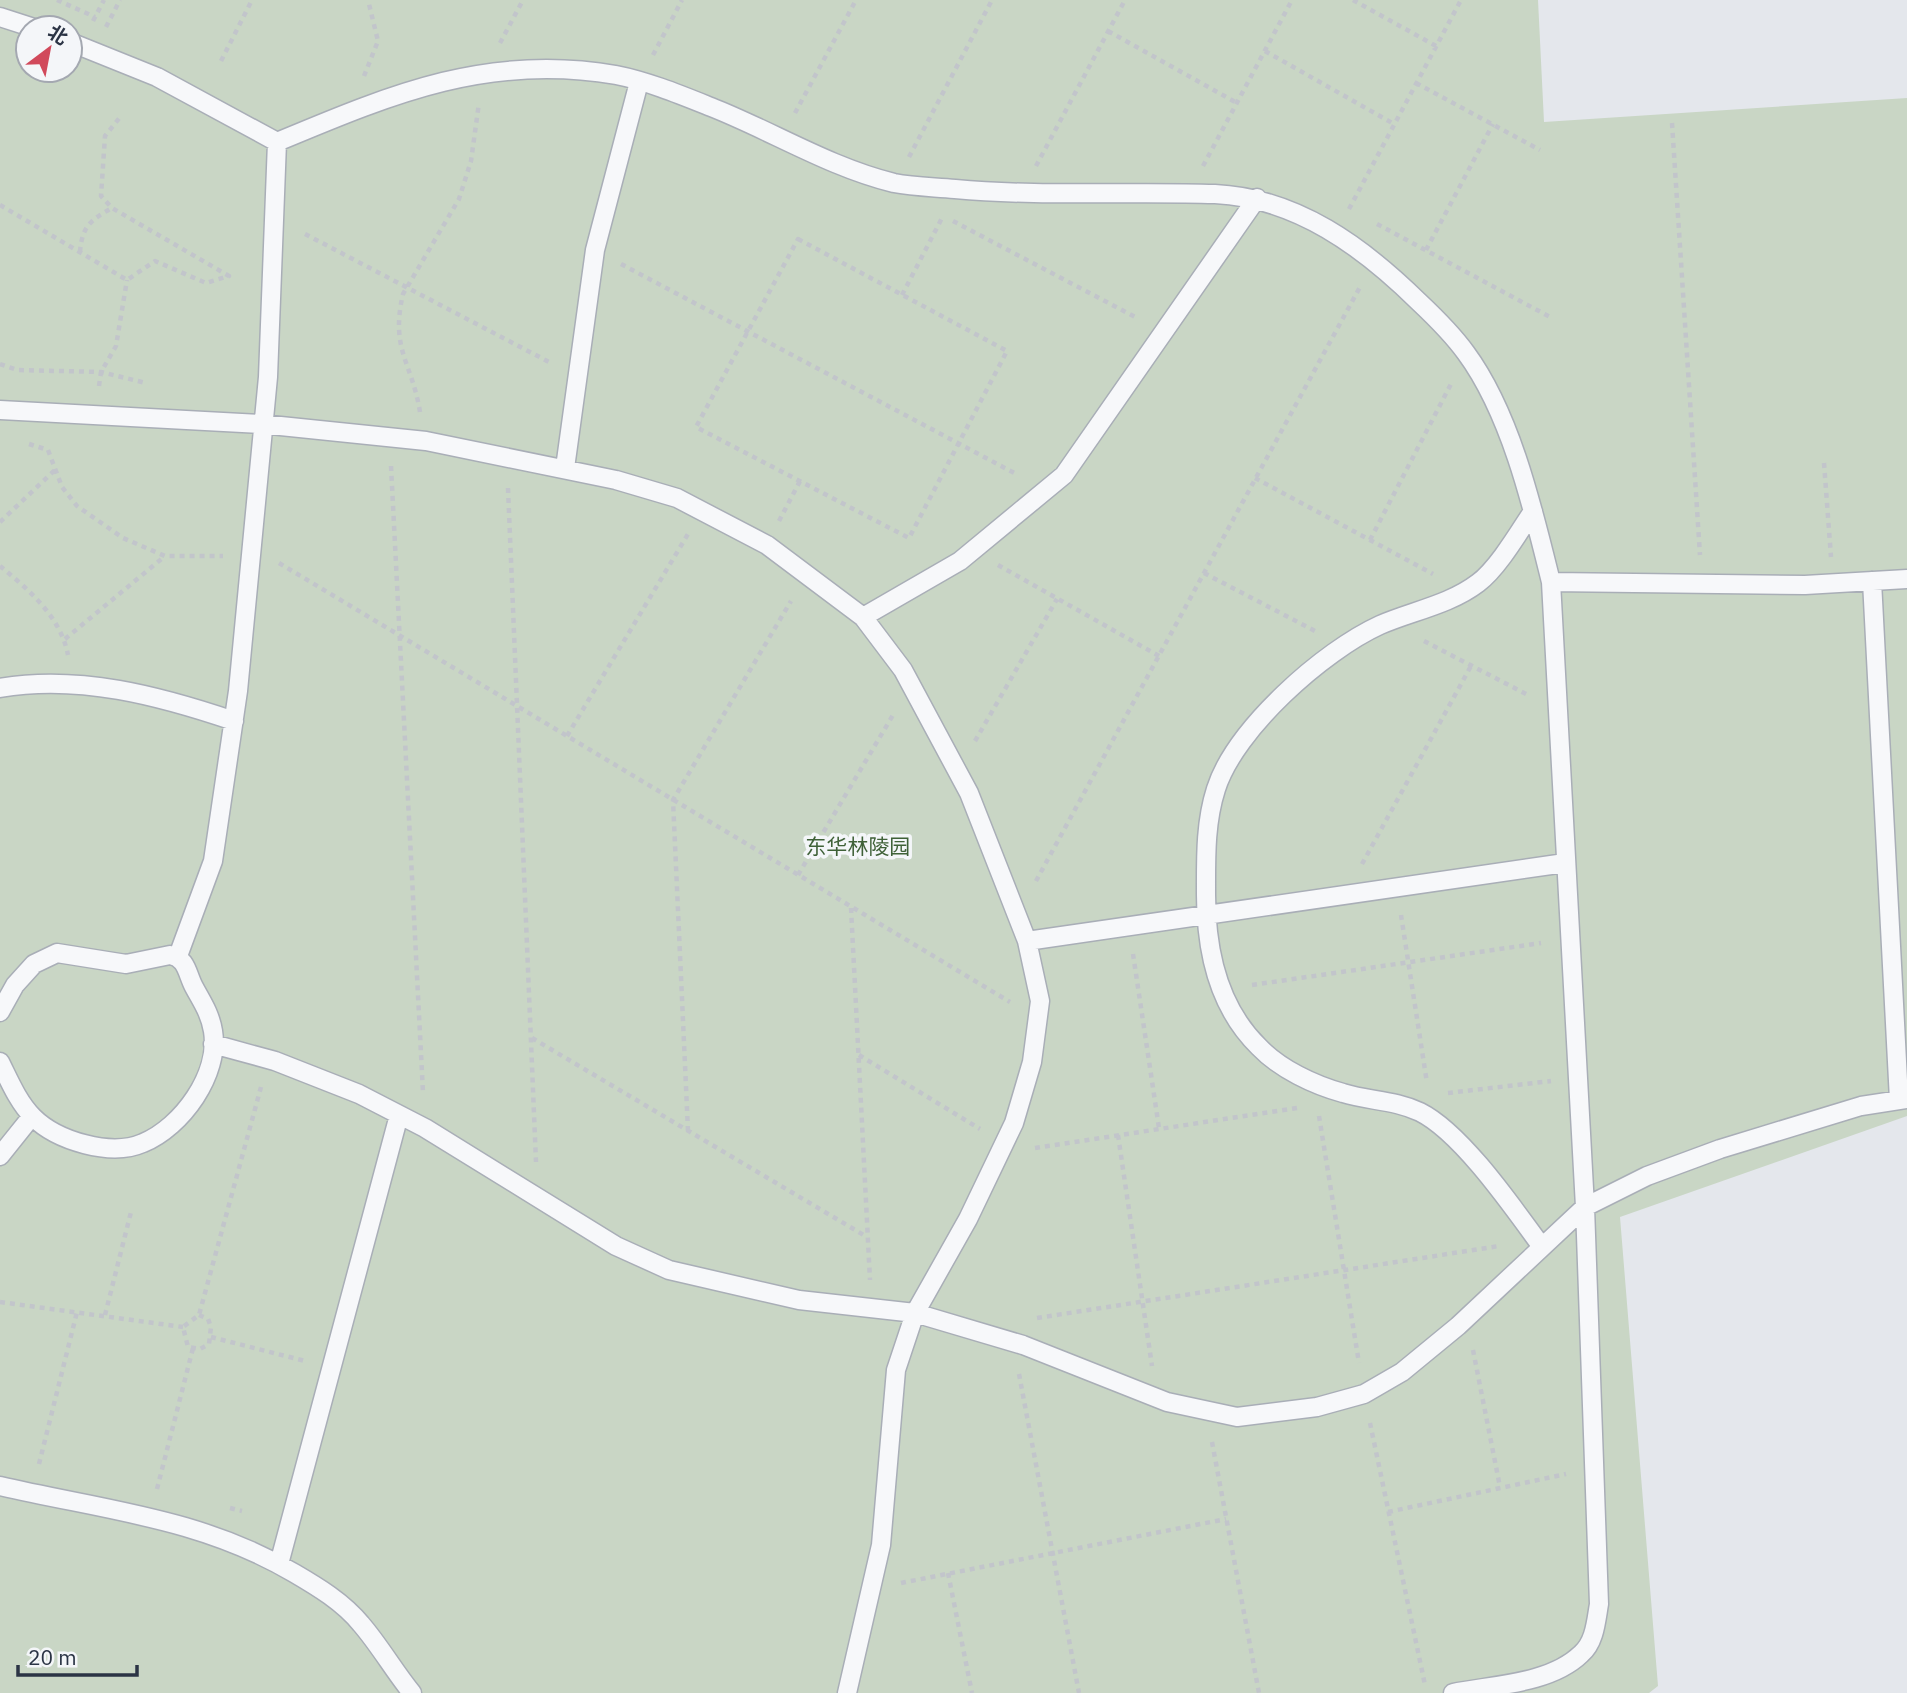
<svg xmlns="http://www.w3.org/2000/svg" width="1907" height="1693" font-family="'IBM Plex Sans','Noto Sans SC',sans-serif">
  <style>
    .green { fill: #c9d6c5; fill-rule: evenodd }
    .lines { fill: none; stroke-linecap: round; stroke-linejoin: round }
    .service-casing { stroke: #a9aeb7; stroke-width: 21 }
    .path { stroke: #c2c5cb; stroke-width: 4.5; stroke-dasharray: 5 5; stroke-linecap: butt }
    .service { stroke: #f7f8fa; stroke-width: 18 }
    .labels { text-anchor: middle; stroke-width: 7; stroke-linejoin: round; paint-order: stroke }
    .park-label { font-size: 21px; fill: #3f6138; stroke: #f4f6f9 }
  </style>
  <rect width="100%" height="100%" fill="#e4e7ec"/>
  <!-- green -->
  <path class="green" d="M0 0H1538L1544 122 1907 98V1116L1620 1217 1658 1686 1649 1693H0ZM28 28H70V70H28Z"/>
  <g class="lines">
    <!-- service casing -->
    <g class="service-casing">
      <path id="service" d="M0 17 34 28
        M70 42 157 77 277 142
        M277 142C392 94 488 53 616 75 647 81 681 95 711 107 772 131 829 167 894 183 914 187 935 187 955 189 1041 197 1129 191 1215 194 1297 198 1363 247 1419 302 1436 318 1453 335 1466 353 1511 414 1533 509 1551 582L1805 585 1907 579
        M0 410 261 424 426 441 616 480 677 498 767 545 863 617 903 670 969 793 1027 941 1040 1001 1032 1062 1014 1123 968 1219 915 1313 896 1370 881 1545 847 1693
        M565 468 595 250 639 82
        M1533 511C1519 532 1498 568 1478 583 1449 605 1412 611 1380 625 1323 651 1235 729 1216 789 1205 823 1206 859 1206 895 1206 951 1218 1007 1259 1047 1280 1069 1314 1085 1343 1093 1369 1101 1395 1100 1420 1112 1462 1133 1514 1209 1542 1247
        M1872 581 1899 1100
        M863 617 960 561 1064 475 1257 198
        M0 688C78 674 160 696 234 721
        M1027 941 1565 863
        M178 956 213 861 238 691 268 377 277 142
        M0 1012 15 985 34 964 57 953 126 964 170 955C187 958 187 974 194 987 202 1002 210 1013 213 1031 220 1074 182 1127 143 1143 111 1157 57 1141 33 1117 18 1102 9 1080 0 1062
        M213 1044 275 1061 359 1094 425 1128 616 1246 669 1270 799 1300 915 1313 1023 1345 1167 1402 1237 1417 1317 1407 1364 1394 1402 1372 1458 1326 1585 1207 1647 1176 1720 1149 1861 1106 1907 1099
        M0 1156 32 1116
        M0 1486C103 1510 201 1518 294 1573 318 1587 343 1602 361 1624 380 1646 394 1671 412 1693
        M279 1564 399 1115
        M1453 1693C1493 1685 1550 1684 1581 1654 1595 1642 1596 1621 1599 1604L1585 1207 1551 582"/>
    </g>
    <!-- path -->
    <path class="path" d="M57 0 95 17
      M1353 0 1436 46
      M93 21 104 0
      M106 27 120 0
      M1108 31 1237 103
      M500 43 523 0
      M1265 51 1394 124
      M653 55 682 0
      M221 61 252 0
      M364 76 378 41 368 0
      M1416 83 1540 150
      M795 113 856 0
      M1672 123 1700 555
      M909 157 992 0
      M1036 166 1125 0
      M1203 166 1292 0
      M0 205 127 280 155 261 206 283 229 276 112 208 101 196 105 136 121 116
      M1349 209 1461 0
      M953 221 1137 318
      M1377 224 1550 317
      M305 234 549 362
      M798 239 1007 351 909 538 696 427Z
      M1426 250 1493 124
      M80 252C82 227 90 220 112 208
      M621 264 1018 475
      M902 295 942 218
      M0 364 17 370 101 372 146 383
      M99 386 101 372 116 346 127 280
      M420 412C412 362 390 350 403 294L459 199 471 161 479 103
      M29 444 48 450 62 487 77 506 123 538 165 556H223
      M1824 463 1831 557
      M391 466 423 1093
      M1255 478 1433 574
      M508 488 536 1162
      M779 521 800 481
      M0 522 56 469
      M1370 540 1452 382
      M279 563 1010 1002
      M998 565 1159 656
      M0 566C28 589 61 617 68 655
      M1204 573 1315 631
      M65 639 165 556
      M1424 641 1528 695
      M567 736 688 534
      M975 741 1057 599
      M1362 864 1471 666
      M798 875 893 715
      M1036 881 1360 287
      M851 908 870 1280
      M1401 915 1427 1083
      M1133 954 1159 1128
      M1252 985 1541 943
      M532 1038 867 1237
      M859 1055 980 1129
      M1448 1093 1551 1081
      M1319 1116 1359 1363
      M688 1131 673 800 791 601
      M1118 1135 1152 1366
      M1035 1148 1297 1108
      M0 1302 183 1327
      M105 1315 131 1212
      M199 1315 208 1319 211 1327 209 1344 200 1349 188 1347 183 1327 199 1315 261 1087
      M1037 1318 1499 1246
      M211 1337 305 1361
      M1473 1350 1500 1487
      M1019 1374 1079 1693
      M1370 1423 1425 1685
      M1212 1442 1259 1693
      M39 1464 77 1312
      M157 1489 193 1348
      M230 1508 242 1511
      M1388 1512 1566 1474
      M948 1573 972 1693
      M901 1583 1226 1519"/>
    <!-- service -->
    <use href="#service" class="service"/>
  </g>
  <g class="labels">
    <!-- park labels -->
    <g class="park-label">
      <text x="858" y="854">东华林陵园</text>
    </g>
  </g>
  <!-- north arrow -->
  <g transform="translate(49 49) rotate(32)"><circle r="33" fill="#f4f6f9" stroke="#a4a8b1" stroke-width="2"/>
  <path d="M0-5L12 26L0 18L-12 26Z" fill="#d1495b"/>
  <text y="-10" font-size="19" font-weight="bold" text-anchor="middle" fill="#2b3445">北</text>
  </g>
  <!-- scale -->
  <path d="M18 1665v10h119v-10" fill="none" stroke="#2b3445" stroke-width="3.5"/>
  <text x="28" y="1665" font-size="21" fill="#2b3445" stroke="#f4f6f9" stroke-width="5" paint-order="stroke">20 m</text>
</svg>
